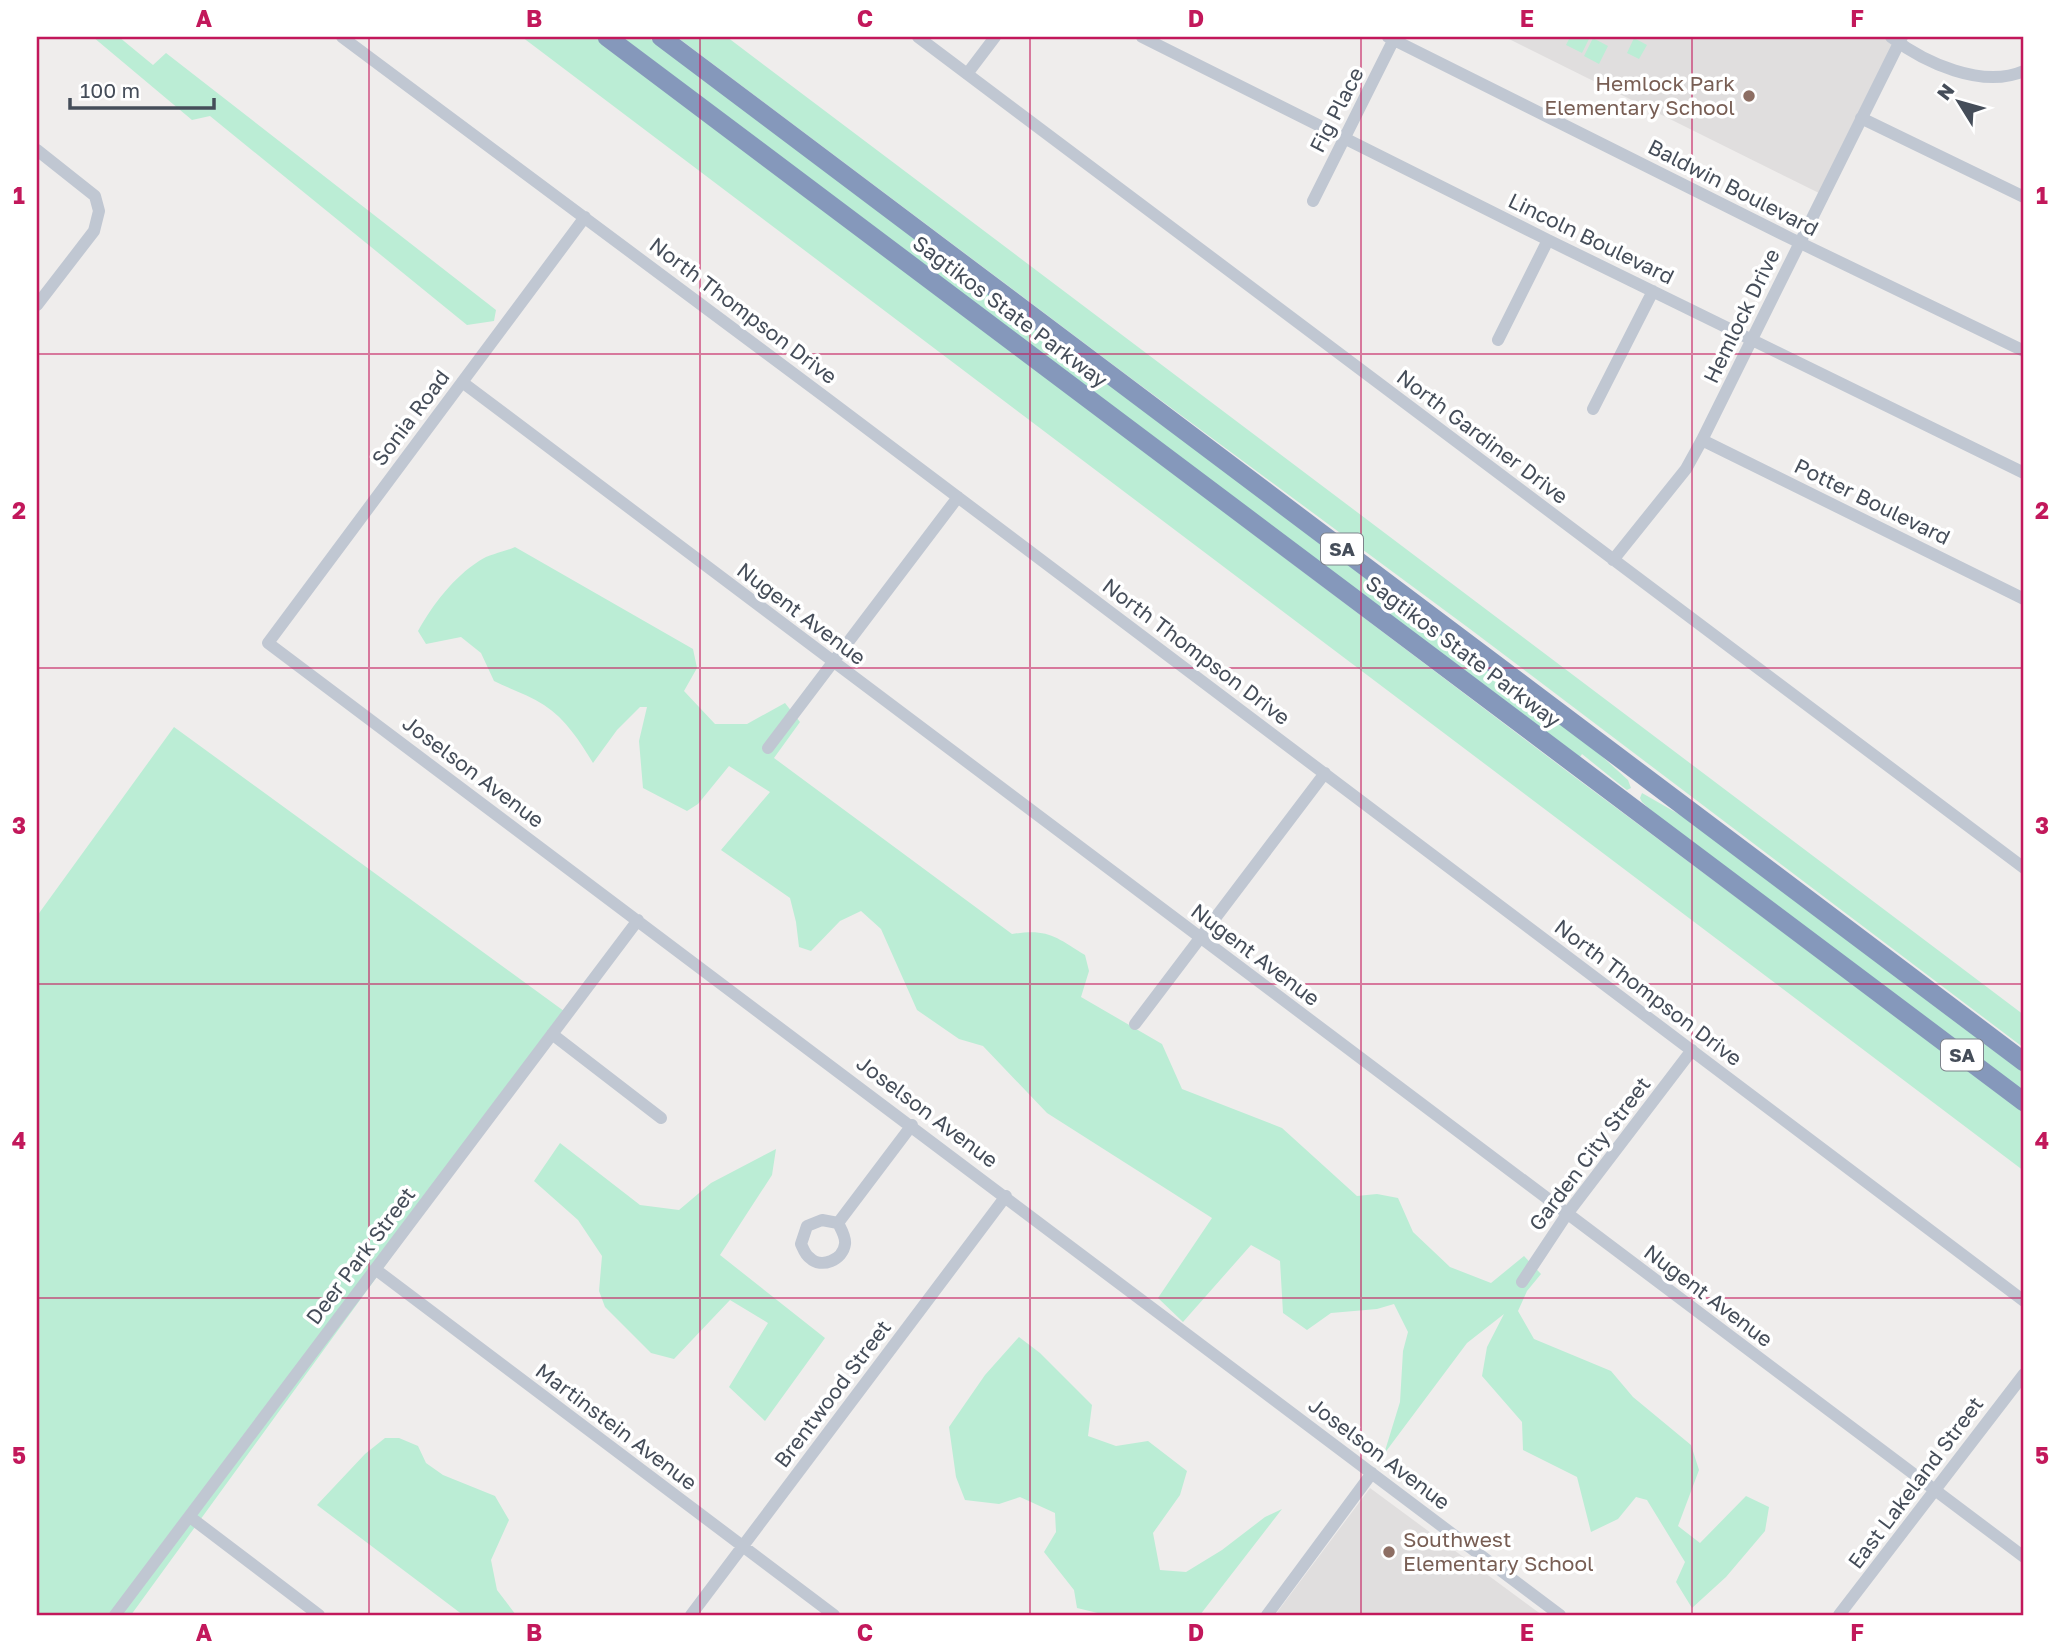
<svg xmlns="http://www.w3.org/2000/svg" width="2061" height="1652" font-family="'Golos Text',sans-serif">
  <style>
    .education { fill: #e0dede }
    .green { fill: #bbedd5 }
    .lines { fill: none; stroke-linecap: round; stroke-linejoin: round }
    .minor { stroke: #c0c7d2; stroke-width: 12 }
    .highway { stroke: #8598bb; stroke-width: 19 }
    .grid { fill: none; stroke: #c2185b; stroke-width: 2; stroke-opacity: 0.55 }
    .education-dot { fill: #8d6e63; stroke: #fff; stroke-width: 2.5 }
    .labels { text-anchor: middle; stroke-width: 7; stroke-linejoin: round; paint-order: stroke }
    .shield { fill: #fff; stroke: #7d828b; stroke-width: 2 }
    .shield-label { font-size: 19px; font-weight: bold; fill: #454d59 }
    .education-label { font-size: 21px; fill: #785e54; stroke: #fff; text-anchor: end }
    .street-label { font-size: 21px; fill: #454d59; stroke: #fff }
    .neatline { fill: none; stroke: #c2185b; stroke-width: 2.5 }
    .grid-label { font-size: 23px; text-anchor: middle; font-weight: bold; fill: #c2185b }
  </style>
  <rect width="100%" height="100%" fill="#efedec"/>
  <!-- education -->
  <path class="education" d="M1505 37H1891L1899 43 1823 195Z
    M1370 1488 1542 1615H1275Z"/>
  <!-- green -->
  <path class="green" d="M93 37H119L153 65 166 53 496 310 494 321 467 325 210 116 192 120Z
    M522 37H596L1576 778 2024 1111V1171Z
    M617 37H648L1574 731 1628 780 1631 788 1627 790 1623 787 1582 754 1580 757Z
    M677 37H727L2024 1015V1048L1470 629 1124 373Z
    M1570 37H1590L1582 53 1566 45Z
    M1593 38 1608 46 1599 64 1584 56Z
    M1634 38 1647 45 1639 59 1627 53Z
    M515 547 693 649 697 668 684 691 715 724H747L785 703 800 722 774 758 1012 934C1048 928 1056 937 1085 955L1089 971 1081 997 1162 1044 1182 1089 1282 1128 1357 1196 1377 1194 1398 1198 1413 1232 1450 1267 1491 1283 1524 1256 1541 1274 1527 1291 1518 1311 1534 1339 1611 1371 1633 1397 1691 1445 1699 1470 1678 1526 1700 1543 1746 1496 1769 1507 1765 1531 1726 1577 1692 1608 1676 1582 1685 1562 1647 1500 1636 1497 1618 1519 1591 1532 1577 1477 1523 1450 1522 1422 1482 1376 1487 1347 1504 1314 1467 1343 1384 1454 1400 1402 1403 1351 1408 1332 1394 1304 1377 1309 1331 1313 1307 1330 1283 1313 1280 1261 1251 1245 1183 1322 1158 1298 1212 1218 1047 1113 983 1046 959 1039 917 1010 881 929 861 911 840 921 811 951 799 947 796 922 790 898 721 850 770 792 729 766 698 804 687 811 643 788 639 741 647 707H640L617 730 593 763C580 742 566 719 544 705 529 695 510 689 494 681L481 653 461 637 426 644 418 631C433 604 454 577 479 561 489 554 504 552 515 547Z
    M174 727 568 1014 131 1615H37V916Z
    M1642 793 1696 824 2024 1071V1094L1688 844 1642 802 1640 798Z
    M560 1143 640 1205 679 1210 711 1183 776 1149 772 1175 720 1255 825 1338 765 1421 729 1387 768 1323 730 1300 674 1359 651 1353 605 1307 599 1291 602 1256 578 1220 534 1181Z
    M1019 1337 1040 1353 1092 1405 1088 1436 1116 1446 1148 1441 1187 1471 1180 1495 1153 1533 1160 1570 1186 1572 1222 1550 1265 1517 1282 1509 1200 1615H1106L1077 1608 1074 1590 1044 1552 1056 1532 1055 1513 1020 1497 999 1504 965 1500 956 1477 949 1427 985 1375Z
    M385 1438H399L418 1446 426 1463 443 1475 495 1496 509 1520 491 1560 497 1590 516 1615H463L317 1505 365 1454Z"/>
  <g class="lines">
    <!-- minor -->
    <path class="minor" d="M342 37 825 397 2024 1301
      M918 37 2024 868
      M1142 37 1548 240 2024 473
      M1388 37 1790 238 2024 351
      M1891 37C1925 63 1982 89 2024 71
      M967 74 995 37
      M1861 118 2024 197
      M37 150 95 196 99 211 94 231 37 305
      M1313 201 1395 37
      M585 217 268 643 1560 1615
      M1498 340 1548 240
      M462 382 2024 1557
      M1593 409 1653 291
      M1702 440 2024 599
      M1613 560 1686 469 1702 440 1902 37
      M768 748 958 497
      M1135 1024 1325 773
      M552 1034 661 1118
      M838 1223C841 1229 846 1237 845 1244 843 1260 821 1269 810 1258 805 1255 803 1248 801 1244L807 1226 822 1220 838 1223 912 1125
      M375 1269 834 1615
      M1522 1282 1567 1214 1692 1050
      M190 1517 319 1615
      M115 1615 638 920
      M691 1615 1006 1196
      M1267 1615 1372 1473
      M1839 1615 2024 1374"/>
    <!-- highway -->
    <path class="highway" d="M607 37 2024 1102
      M661 37 2024 1062"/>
  </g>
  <!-- grid -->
  <path class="grid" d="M369 37V1615M700 37V1615M1030 37V1615M1361 37V1615M1692 37V1615M37 354H2024M37 668H2024M37 984H2024M37 1298H2024"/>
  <!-- markers -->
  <g class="education-dot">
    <circle cx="1749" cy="96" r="7"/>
    <circle cx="1389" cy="1552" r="7"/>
  </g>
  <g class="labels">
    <!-- shield labels -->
    <g class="shield">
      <rect x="1321" y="533.5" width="42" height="31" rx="5"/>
      <rect x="1941" y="1039.5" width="42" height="31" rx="5"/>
    </g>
    <g class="shield-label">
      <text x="1342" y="556">SA</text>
      <text x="1962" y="1062">SA</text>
    </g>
    <!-- education labels -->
    <g class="education-label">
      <text x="1735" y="91">Hemlock Park<tspan x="1735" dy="24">Elementary School</tspan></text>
      <text x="1403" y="1547" text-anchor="start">Southwest<tspan x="1403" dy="24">Elementary School</tspan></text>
    </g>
    <!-- street labels -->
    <g class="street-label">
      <text transform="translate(1337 110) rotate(-63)" y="7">Fig Place</text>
      <text transform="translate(1733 188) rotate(27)" y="7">Baldwin Boulevard</text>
      <text transform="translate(1591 239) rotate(26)" y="7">Lincoln Boulevard</text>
      <text transform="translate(743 311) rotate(37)" y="7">North Thompson Drive</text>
      <text transform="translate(1010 312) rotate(37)" y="7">Sagtikos State Parkway</text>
      <text transform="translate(1742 316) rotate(-64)" y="7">Hemlock Drive</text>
      <text transform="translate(411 418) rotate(-53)" y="7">Sonia Road</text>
      <text transform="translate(1482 437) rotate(37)" y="7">North Gardiner Drive</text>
      <text transform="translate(1872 502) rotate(26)" y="7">Potter Boulevard</text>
      <text transform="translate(801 614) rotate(37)" y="7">Nugent Avenue</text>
      <text transform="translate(1196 652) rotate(37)" y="7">North Thompson Drive</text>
      <text transform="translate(1463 652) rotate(37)" y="7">Sagtikos State Parkway</text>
      <text transform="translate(473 772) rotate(37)" y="7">Joselson Avenue</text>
      <text transform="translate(1255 955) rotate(37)" y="7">Nugent Avenue</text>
      <text transform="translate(1648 993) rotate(37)" y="7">North Thompson Drive</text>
      <text transform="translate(927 1112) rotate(37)" y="7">Joselson Avenue</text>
      <text transform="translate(1590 1154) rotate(-53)" y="7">Garden City Street</text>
      <text transform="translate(361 1256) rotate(-53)" y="7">Deer Park Street</text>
      <text transform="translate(1708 1296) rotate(37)" y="7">Nugent Avenue</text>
      <text transform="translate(833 1394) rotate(-53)" y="7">Brentwood Street</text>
      <text transform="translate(616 1427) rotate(37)" y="7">Martinstein Avenue</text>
      <text transform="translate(1379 1454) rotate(37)" y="7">Joselson Avenue</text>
      <text transform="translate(1916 1483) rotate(-53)" y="7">East Lakeland Street</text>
    </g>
  </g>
  <!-- border -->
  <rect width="2061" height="1652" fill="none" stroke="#ffffff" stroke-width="77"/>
  <!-- north arrow -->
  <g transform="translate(1959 102) rotate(307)" stroke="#ffffff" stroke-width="5" paint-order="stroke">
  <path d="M0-5L12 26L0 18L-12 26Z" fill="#454d59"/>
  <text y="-10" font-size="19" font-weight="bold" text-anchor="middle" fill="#454d59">N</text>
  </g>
  <!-- scale -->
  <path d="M70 98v10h144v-10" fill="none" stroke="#454d59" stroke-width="3.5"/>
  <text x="80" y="98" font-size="21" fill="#454d59" stroke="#ffffff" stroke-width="5" paint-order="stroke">100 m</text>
  <rect x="38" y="38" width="1984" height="1576" class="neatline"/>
  <g class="grid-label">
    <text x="204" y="27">A</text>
    <text x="534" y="27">B</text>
    <text x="865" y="27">C</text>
    <text x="1196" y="27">D</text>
    <text x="1527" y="27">E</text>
    <text x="1857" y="27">F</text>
    <text x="19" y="204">1</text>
    <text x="2042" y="204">1</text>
    <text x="19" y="519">2</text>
    <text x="2042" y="519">2</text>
    <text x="19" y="834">3</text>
    <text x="2042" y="834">3</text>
    <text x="19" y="1149">4</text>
    <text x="2042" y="1149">4</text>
    <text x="19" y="1464">5</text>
    <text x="2042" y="1464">5</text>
    <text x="204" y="1641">A</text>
    <text x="534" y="1641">B</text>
    <text x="865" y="1641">C</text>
    <text x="1196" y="1641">D</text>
    <text x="1527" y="1641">E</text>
    <text x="1857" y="1641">F</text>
  </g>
</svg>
